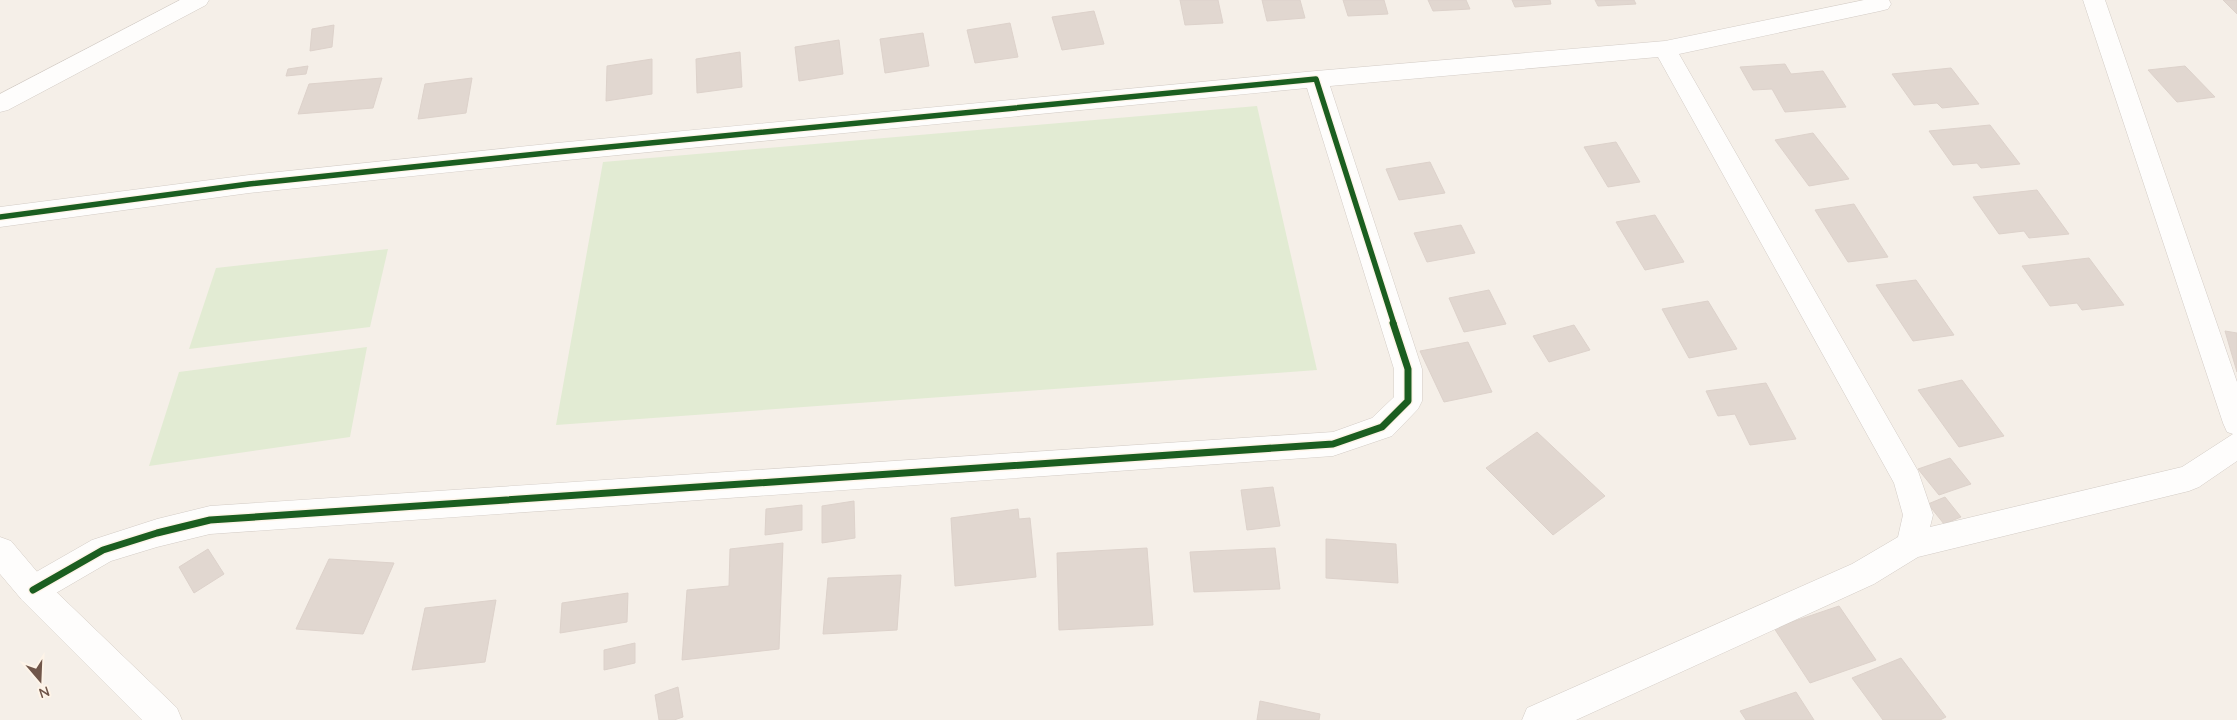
<svg xmlns="http://www.w3.org/2000/svg" width="2237" height="720" font-family="Quicksand,sans-serif">
  <style>
    .green { fill: #e2ebd3 }
    .building { fill: #e1d7d0; stroke: #ddd2cb }
    .lines { fill: none; stroke-linecap: round; stroke-linejoin: round }
    .minor-casing { stroke: #d3ccc6; stroke-width: 1 }
    .secondary-casing { stroke: #d4ccc4; stroke-width: 1 }
    .minor { fill: #fefdfc; fill-rule: evenodd }
    .secondary { fill: #fefdfc; fill-rule: evenodd }
    .cycleway-far1-casing { stroke: #fef4e8; stroke-width: 8 }
    .cycleway-casing { stroke: #fef4e8; stroke-width: 10 }
    .cycleway-far1 { stroke: #1b5e20; stroke-width: 5.5 }
    .cycleway { stroke: #1b5e20; stroke-width: 7 }
  </style>
  <rect width="100%" height="100%" fill="#f5efe8"/>
  <!-- green -->
  <path class="green" d="M1257 106 1317 370 556 425 603 162Z
    M388 249 370 327 189 349 216 268Z
    M367 347 350 437 149 466 179 372Z"/>
  <!-- building -->
  <path class="building" d="M1180 0H1218L1223 23 1185 25Z
    M1262 0H1300L1305 18 1267 21Z
    M1343 0H1384L1388 14 1348 16Z
    M1428 0H1466L1470 9 1433 11Z
    M1512 0H1550L1551 4 1515 7Z
    M1595 0H1634L1636 4 1598 6Z
    M2223 0H2237V14Z
    M1094 11 1104 44 1062 50 1052 17Z
    M1010 23 1018 57 975 63 967 30Z
    M334 25 332 47 310 51 312 29Z
    M923 33 929 66 885 73 880 39Z
    M839 40 843 74 799 81 795 47Z
    M740 52 742 87 697 93 696 59Z
    M652 59V94L606 101 607 66Z
    M1785 64 1791 74 1823 71 1846 107 1785 112 1772 89 1753 90 1740 67Z
    M308 66 306 74 286 76 288 69Z
    M2185 66 2215 97 2177 102 2148 70Z
    M1951 68 1979 104 1942 108 1937 103 1914 105 1892 74Z
    M382 78 373 108 298 114 309 84Z
    M472 78 466 113 418 119 425 84Z
    M1990 125 2020 164 1981 168 1977 163 1953 165 1929 131Z
    M1813 133 1849 179 1809 186 1775 140Z
    M1616 142 1640 182 1608 187 1584 147Z
    M1430 162 1445 193 1399 200 1386 169Z
    M2037 190 2069 234 2029 238 2024 231 1999 234 1973 197Z
    M1854 204 1888 257 1848 262 1815 210Z
    M1655 215 1684 262 1645 270 1616 222Z
    M1461 225 1475 253 1427 262 1414 233Z
    M2089 258 2124 305 2082 310 2077 303 2050 306 2022 266Z
    M1916 280 1954 335 1913 341 1876 285Z
    M1489 290 1506 324 1464 332 1449 298Z
    M1708 301 1737 349 1689 358 1662 309Z
    M1574 325 1590 350 1549 362 1533 336Z
    M2225 331 2237 333V372Z
    M1468 342 1492 392 1444 402 1420 351Z
    M1962 380 2004 436 1959 447 1918 390Z
    M1766 383 1796 439 1750 445 1735 414 1718 416 1706 391Z
    M1537 432 1605 496 1553 535 1486 468Z
    M1950 458 1971 484 1939 495 1918 469Z
    M1273 487 1280 526 1247 530 1241 490Z
    M1945 497 1961 517 1944 524 1928 504Z
    M854 501 855 538 822 543V506Z
    M802 505V530L765 535 766 509Z
    M1018 509 1019 519 1030 518 1036 577 955 586 951 518Z
    M1326 539 1396 544 1398 583 1326 578Z
    M783 543 779 649 682 660 687 590 729 586 730 549Z
    M1147 548 1153 625 1059 630 1057 553Z
    M1275 548 1280 589 1194 592 1190 552Z
    M208 549 224 574 194 593 179 567Z
    M329 559 394 563 363 634 296 629Z
    M901 575 897 630 823 634 828 578Z
    M628 593 627 622 560 633 562 603Z
    M496 600 485 662 412 670 425 608Z
    M1839 606 1876 660 1810 683 1774 628Z
    M635 643V663L604 670V650Z
    M1901 658 1946 717 1940 720H1883L1852 678Z
    M678 687 683 717 674 720H659L655 695Z
    M1796 692 1814 720H1746L1740 711Z
    M1260 701 1320 714 1319 720H1257Z"/>
  <g class="lines">
    <!-- minor casing -->
    <g class="minor-casing">
      <path id="minor" d="M180 0H209L206 5 8 110 0 112V94Z
        M1864 0H1889L1891 4 1888 9 1880 11 1679 54 1918 471 1933 515 1930 527 2182 467 2233 434 2227 432 2223 423 2083 0H2105L2237 382V461L2199 487 2189 491 1918 557 1874 584 1576 720H1522L1527 708 1852 564 1898 537 1903 515 1894 483 1658 57 1330 86 1422 369V401L1418 409 1392 436 1333 456 210 534 157 547 111 561 44 600 33 605 22 600 17 590 22 580 92 540 157 519 210 506 1333 432 1372 418 1394 397V369L1307 88 557 161 249 193 0 227V207L249 175 557 143 1316 71 1665 41Z"/>
    </g>
    <!-- secondary casing -->
    <g class="secondary-casing">
      <path id="secondary" d="M0 537 11 541 44 580 177 708 182 720H142L22 600 0 574Z"/>
    </g>
    <!-- minor -->
    <use href="#minor" class="minor"/>
    <!-- secondary -->
    <use href="#secondary" class="secondary"/>
    <!-- cycleway-far1 casing -->
    <g class="cycleway-far1-casing">
      <path id="cycleway-far1" d="M0 217 249 184 557 152 1316 79 1394 324"/>
    </g>
    <!-- cycleway casing -->
    <g class="cycleway-casing">
      <path id="cycleway" d="M33 590 103 550 157 533 210 520 1333 444 1382 427 1408 401V369L1393 323"/>
    </g>
    <!-- cycleway-far1 -->
    <use href="#cycleway-far1" class="cycleway-far1"/>
    <!-- cycleway -->
    <use href="#cycleway" class="cycleway"/>
  </g>
  <!-- north arrow -->
  <g transform="translate(40 680) rotate(161)" stroke="#fef4e8" stroke-width="4" paint-order="stroke">
  <path d="M0-4L9 19L0 12L-9 19Z" fill="#70564a"/>
  <text y="-8" font-size="14" font-weight="bold" text-anchor="middle" fill="#70564a">N</text>
  </g>
</svg>
